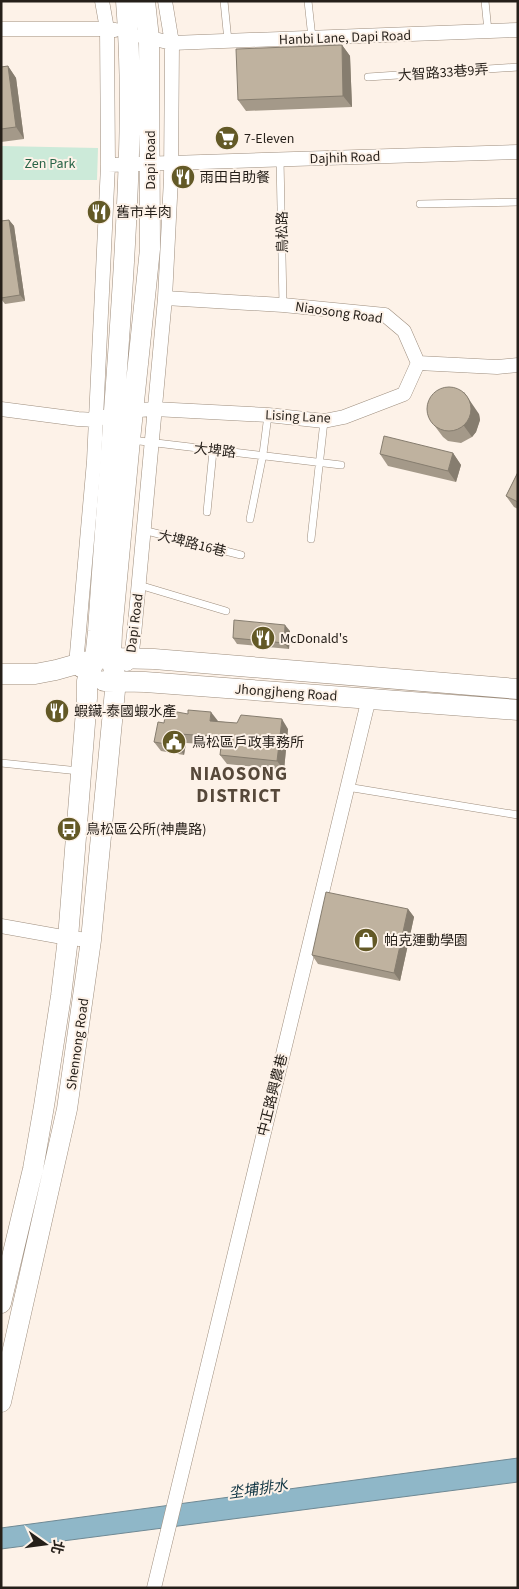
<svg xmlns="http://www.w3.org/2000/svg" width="519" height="1589" font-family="'Source Sans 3','Noto Sans TC',sans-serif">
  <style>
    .green { fill: #ccead9 }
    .water { fill: #8fb7c8; stroke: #6f8994 }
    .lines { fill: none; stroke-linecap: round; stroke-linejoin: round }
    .lane-casing { stroke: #9e8e7e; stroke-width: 8 }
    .street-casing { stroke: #9e8e7e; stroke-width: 15 }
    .secondary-casing { stroke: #9e8e7e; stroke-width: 21 }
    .lane { stroke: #fff; stroke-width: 7 }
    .street { stroke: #fff; stroke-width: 14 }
    .secondary { stroke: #fff; stroke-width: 20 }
    .wall { fill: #a49989 }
    .shaded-wall { fill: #867d6f }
    .building { fill: #bfb29f; stroke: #867d6f }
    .labels { text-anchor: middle; stroke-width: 4; stroke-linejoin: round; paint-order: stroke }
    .street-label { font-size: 14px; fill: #251f19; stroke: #fdf2e8 }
    .poi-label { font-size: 14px; fill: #251f19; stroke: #fdf2e8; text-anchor: start }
    .park-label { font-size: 14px; fill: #286447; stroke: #fdf2e8 }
    .water-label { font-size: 15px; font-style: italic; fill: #133745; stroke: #fdf2e8 }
    .district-label { font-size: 19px; font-weight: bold; letter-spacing: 1px; fill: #56483a; stroke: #fdf2e8 }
  </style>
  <rect width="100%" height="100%" fill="#fdf2e8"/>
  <!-- green -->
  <path class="green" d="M1 146 98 148 97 180H1Z"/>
  <!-- water -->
  <path class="water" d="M518 1458V1482L1 1549V1528Z"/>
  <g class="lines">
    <!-- lane casing -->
    <g class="lane-casing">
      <path id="lane" d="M224 1 228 41
        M308 1 312 38
        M485 1 488 31
        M368 77 518 67
        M280 159 283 305
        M420 204 518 202
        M131 440 341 465
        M207 512 213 451
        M250 519 263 454 268 415
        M143 530 241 555
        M311 539 324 421
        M139 585 226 611
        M1 763 79 771
        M347 787 518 815"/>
    </g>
    <!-- street casing -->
    <g class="street-casing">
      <path id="street" d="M1 29H107L115 30
        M141 36 172 43 518 30
        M108 165 518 152
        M165 298 283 305 385 315 404 331 418 363 497 367 518 365
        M1 409 78 419 96 420 104 417
        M124 411 154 409 268 415 324 421 344 417 404 394 418 363
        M127 664 131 658 134 635 165 298 171 178 172 43 165 1
        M80 670 76 665 94 461 108 165 107 29 102 1
        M1 926 68 938 91 940
        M154 1588 369 698"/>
    </g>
    <!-- secondary casing -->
    <g class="secondary-casing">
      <path id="secondary" d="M1 674H35L56 670 95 659 111 658 154 659 518 689
        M104 681 145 682 518 710
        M1 1303 33 1169 44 1106 61 996 68 938 87 698V681L95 659 98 631C106 508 117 385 124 262 129 175 133 88 126 1
        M1 1402 67 1109 91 940 116 680 111 658 112 632 130 440 150 249 149 38 145 1"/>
    </g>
    <!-- lane -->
    <use href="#lane" class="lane"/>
    <!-- street -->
    <use href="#street" class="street"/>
    <!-- secondary -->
    <use href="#secondary" class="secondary"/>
  </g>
  <!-- wall -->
  <path class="wall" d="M342 45 350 56 352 107 246 111 238 100Z
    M8 66 16 78 24 139 1 142V67Z
    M9 220 14 226 25 301 5 304 1 299V221Z
    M479 414 480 420 476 432 472 437 461 443 448 441 443 437 431 421Z
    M453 453 461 465 456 482 388 466 380 454Z
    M518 472V509L514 507 506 496Z
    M290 631 289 649 237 644 233 638Z
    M217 721 288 729 284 770 227 764 220 755 221 745 186 743 184 755 161 751 154 742 164 723Z
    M408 909 414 917 400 981 318 964 312 955Z"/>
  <!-- shaded-wall -->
  <path class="shaded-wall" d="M342 45 350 56 352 107 343 96Z
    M8 66 16 78 24 139 16 127Z
    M9 220 14 226 25 301 20 295Z
    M464 392 479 414 480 420 476 432 472 437 464 426Z
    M453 453 461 465 456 482 448 471Z
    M285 625 290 631 289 649 284 643Z
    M211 712 218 721H210Z
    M282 719 288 729 284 770 277 761Z
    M180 734 186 743 184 755 178 746Z
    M408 909 414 917 400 981 394 973Z"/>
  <!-- building -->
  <path class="building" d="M342 45 343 96 238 100 236 49Z
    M8 66 16 127 1 129V67Z
    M9 220 20 295 1 298V221Z
    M427 409a22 22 0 1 1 44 0a22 22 0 1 1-44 0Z
    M384 436 453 453 448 471 380 454Z
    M518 472V502L506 496Z
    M234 620 285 625 284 643 233 638Z
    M166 710 188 714V710L211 712 210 721 237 723 241 715 282 719 277 761 220 755 222 737 180 734 178 746 154 742 158 722 164 723Z
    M326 892 408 909 394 973 312 955Z"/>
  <!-- icons -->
  <defs>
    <g id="supermarket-disc" transform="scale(1.25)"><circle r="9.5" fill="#635926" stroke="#fdf2e8"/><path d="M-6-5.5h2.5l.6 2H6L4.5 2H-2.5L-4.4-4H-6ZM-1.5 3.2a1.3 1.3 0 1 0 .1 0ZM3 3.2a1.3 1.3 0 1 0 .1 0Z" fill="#fff"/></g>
    <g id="restaurant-disc" transform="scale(1.25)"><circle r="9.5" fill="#635926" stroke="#fdf2e8"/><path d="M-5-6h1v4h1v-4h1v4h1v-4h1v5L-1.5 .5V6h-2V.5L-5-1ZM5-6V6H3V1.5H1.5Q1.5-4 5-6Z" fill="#fff"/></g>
    <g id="civic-disc" transform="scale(1.25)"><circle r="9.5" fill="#635926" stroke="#fdf2e8"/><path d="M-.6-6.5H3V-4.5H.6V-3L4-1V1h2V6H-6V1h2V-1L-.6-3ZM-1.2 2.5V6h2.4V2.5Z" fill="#fff"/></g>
    <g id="bus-disc" transform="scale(1.25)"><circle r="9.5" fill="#635926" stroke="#fdf2e8"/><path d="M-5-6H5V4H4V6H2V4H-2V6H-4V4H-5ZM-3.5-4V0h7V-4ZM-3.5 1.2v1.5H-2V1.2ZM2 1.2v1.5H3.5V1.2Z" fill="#fff"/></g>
    <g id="shop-disc" transform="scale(1.25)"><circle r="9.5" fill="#635926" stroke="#fdf2e8"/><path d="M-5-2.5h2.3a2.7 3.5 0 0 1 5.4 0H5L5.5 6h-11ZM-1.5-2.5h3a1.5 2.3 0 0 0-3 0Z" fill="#fff"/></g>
  </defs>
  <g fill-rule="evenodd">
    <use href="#supermarket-disc" x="227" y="138"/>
    <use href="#restaurant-disc" x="183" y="177"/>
    <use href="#restaurant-disc" x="99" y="212"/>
    <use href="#restaurant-disc" x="263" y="638"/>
    <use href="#restaurant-disc" x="57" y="711"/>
    <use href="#civic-disc" x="174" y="742"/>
    <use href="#bus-disc" x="69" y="829"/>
    <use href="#shop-disc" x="366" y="940"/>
  </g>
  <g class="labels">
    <!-- street labels -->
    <g class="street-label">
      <text transform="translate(345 37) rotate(-2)" y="5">Hanbi Lane, Dapi Road</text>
      <text transform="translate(443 72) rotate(-4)" y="5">大智路33巷9弄</text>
      <text transform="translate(345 157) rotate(-2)" y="5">Dajhih Road</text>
      <text transform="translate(150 160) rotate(-90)" y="5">Dapi Road</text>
      <text transform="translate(282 232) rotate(-91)" y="5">鳥松路</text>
      <text transform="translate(339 312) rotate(8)" y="5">Niaosong Road</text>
      <text transform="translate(298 416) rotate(3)" y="5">Lising Lane</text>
      <text transform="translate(215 450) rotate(6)" y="5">大埤路</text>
      <text transform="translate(192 543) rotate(14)" y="5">大埤路16巷</text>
      <text transform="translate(134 623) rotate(-83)" y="5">Dapi Road</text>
      <text transform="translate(286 692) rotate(4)" y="5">Jhongjheng Road</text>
      <text transform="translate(77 1044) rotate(-82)" y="5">Shennong Road</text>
      <text transform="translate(272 1095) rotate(-76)" y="5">中正路興農巷</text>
    </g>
    <!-- poi labels -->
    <g class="poi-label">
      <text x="244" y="143">7-Eleven</text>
      <text x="200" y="182">雨田自助餐</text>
      <text x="116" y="217">舊市羊肉</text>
      <text x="280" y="643">McDonald's</text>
      <text x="74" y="716">蝦鑶-泰國蝦水產</text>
      <text x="192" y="747">鳥松區戶政事務所</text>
      <text x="86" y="834">鳥松區公所(神農路)</text>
      <text x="384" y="945">帕克運動學園</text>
    </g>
    <!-- park labels -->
    <g class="park-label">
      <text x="50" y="168">Zen Park</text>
    </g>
    <!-- water labels -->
    <g class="water-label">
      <text transform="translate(258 1489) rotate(-8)" y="5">坔埔排水</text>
    </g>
    <!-- district labels -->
    <g class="district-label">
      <text x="239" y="780">NIAOSONG<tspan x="239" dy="22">DISTRICT</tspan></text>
    </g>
  </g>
  <!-- border -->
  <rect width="519" height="1589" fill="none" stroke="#251f19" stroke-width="5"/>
  <!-- north arrow -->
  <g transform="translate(45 1544) rotate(104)" stroke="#fdf2e8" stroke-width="4" paint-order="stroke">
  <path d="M0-4L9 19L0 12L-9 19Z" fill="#251f19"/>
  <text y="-8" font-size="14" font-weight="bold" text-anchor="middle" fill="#251f19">北</text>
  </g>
</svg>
